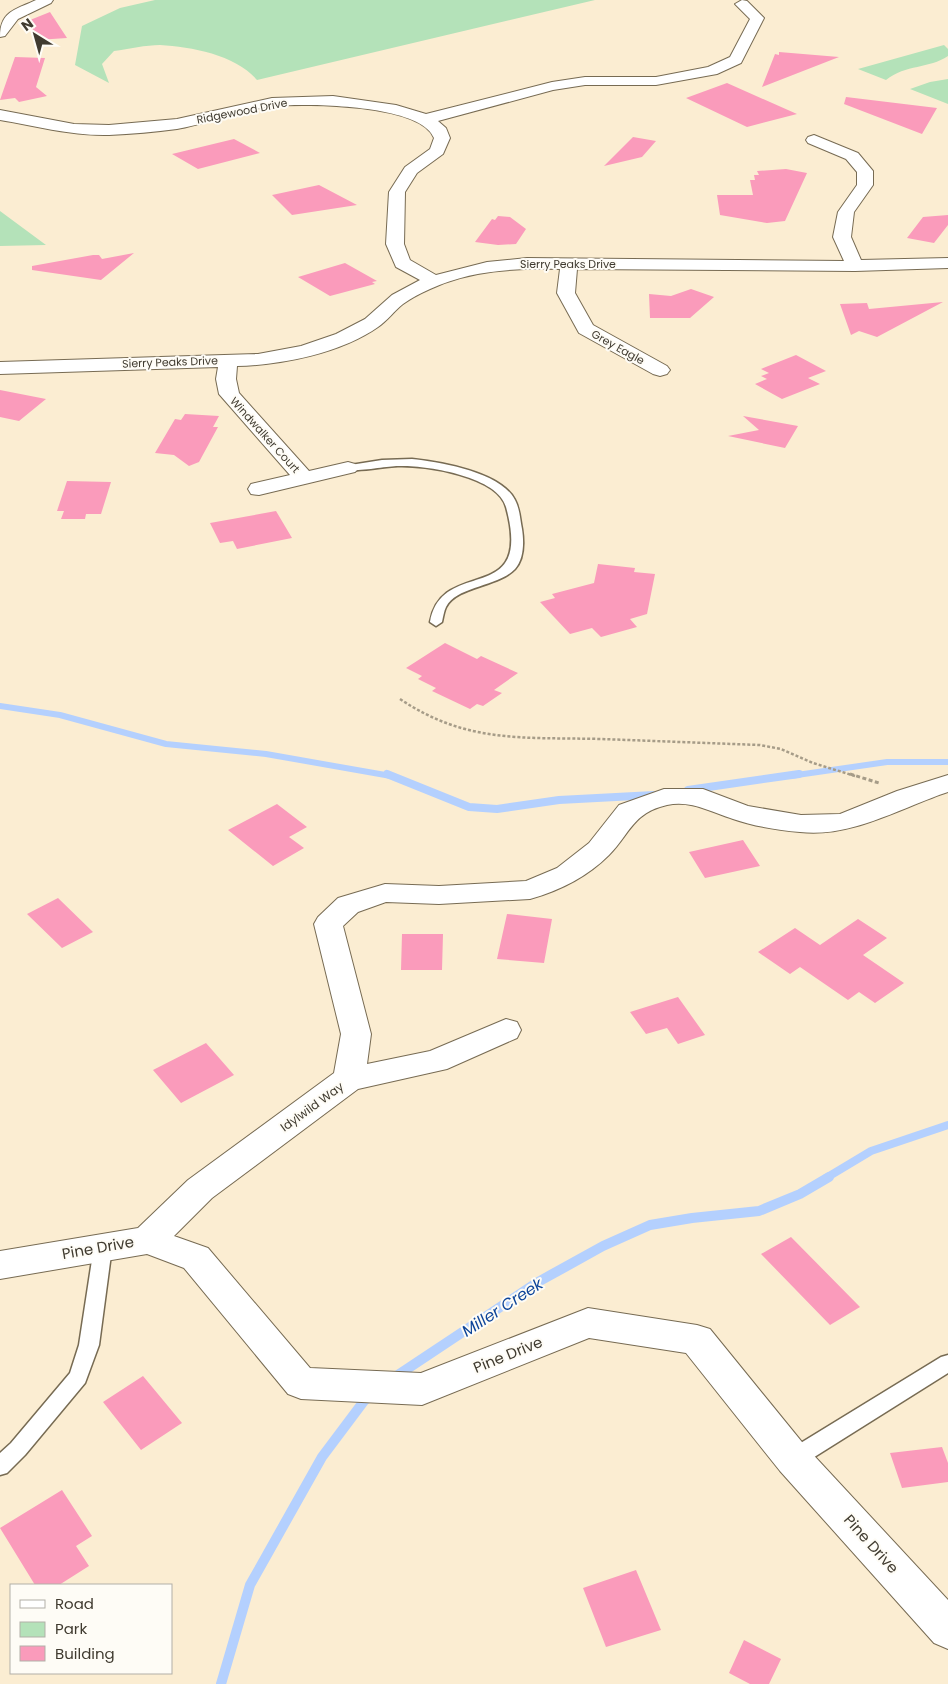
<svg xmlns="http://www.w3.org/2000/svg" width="948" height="1684" font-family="Poppins,sans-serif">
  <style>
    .green { fill: #b4e2b9 }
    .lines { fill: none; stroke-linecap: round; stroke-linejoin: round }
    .stream-far2 { stroke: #b4d0fe; stroke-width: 6 }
    .stream-far1 { stroke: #b4d0fe; stroke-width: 8 }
    .stream { stroke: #b4d0fe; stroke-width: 10 }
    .building { fill: #fa9bbb }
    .service-casing { stroke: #776b53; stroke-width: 3 }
    .minor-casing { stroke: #776b53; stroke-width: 2 }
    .path-far1 { stroke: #a69c88; stroke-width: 2.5; stroke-dasharray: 3 2; stroke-linecap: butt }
    .path { stroke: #a69c88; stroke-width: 3; stroke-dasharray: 4 2.5; stroke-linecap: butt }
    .service { fill: #fff; fill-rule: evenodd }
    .minor { fill: #fff; fill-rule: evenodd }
    .labels { text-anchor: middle; stroke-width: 4; stroke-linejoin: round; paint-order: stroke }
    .far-street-label { font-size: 11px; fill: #403b30; stroke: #fefcf6 }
    .street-label { font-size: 12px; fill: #403b30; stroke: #fefcf6 }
    .near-street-label { font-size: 15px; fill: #403b30; stroke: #fefcf6 }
    .near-water-label { font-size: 16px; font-style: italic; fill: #0d4499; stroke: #fefcf6 }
  </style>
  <rect width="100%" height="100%" fill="#fbedd2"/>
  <!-- green -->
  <path class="green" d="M155 0H595L257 80C236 55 192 47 160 45 146 45 129 49 114 51L102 64 109 83 75 65 82 26 120 8Z
    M944 45 948 49V56C929 69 906 64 886 80L858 69Z
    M948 79V104L910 89 930 82Z
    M0 211 46 245 0 246Z"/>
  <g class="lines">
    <!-- stream-far2 -->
    <path class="stream-far2" d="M0 706 60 715 166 744 266 754 391 776
      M790 776 887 762H948"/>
    <!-- stream-far1 -->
    <path class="stream-far1" d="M387 774 469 807 497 809 559 800 654 795
      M688 790 799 774
      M826 1178 871 1151 948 1125"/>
    <!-- stream -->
    <path class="stream" d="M395 1377 538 1282 603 1246 650 1225 692 1218 759 1211 800 1194 829 1177
      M221 1684 250 1585 322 1457 364 1401 370 1396"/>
  </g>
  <!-- building -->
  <path class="building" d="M50 12 67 38 37 40 25 22Z
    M779 52 839 57 762 87 775 54 779 55Z
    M15 57 45 58 36 87 47 96 19 102 15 98 0 100Z
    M727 83 797 114 747 127 686 98Z
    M846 97 937 108 922 134 844 104Z
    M633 137 656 141 642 157 604 166Z
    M234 139 260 153 198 169 172 154Z
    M786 169 807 173 785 221 767 223 720 215 717 195H753L750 180H755L754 175H759L757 171Z
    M319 185 357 205 292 215 272 195Z
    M948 215V225L934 243 907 238 923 217Z
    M498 216 510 217 526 229 516 244 498 245 475 242 492 219 495 220Z
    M134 253 101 280 32 270V266L93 255H99L102 259Z
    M345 263 377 281 372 282 375 284 330 296 298 277Z
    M691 289 714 297 690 318H650L649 294 671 296Z
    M943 302 877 337 859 331 851 335 840 304 867 303 869 309Z
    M796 355 826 371 808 378 820 384 782 399 755 384 767 379 761 376 769 373 761 369Z
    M0 390 46 399 19 421 0 417Z
    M185 414 219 416 213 427H218L199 462 189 466 174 455 155 453 175 419 181 420Z
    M743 416 798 426 785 448 728 436 759 430Z
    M67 481 111 482 101 514H86L85 519H61L64 511H57Z
    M276 511 292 538 237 549 233 541 220 543 210 523Z
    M598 564 635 568 634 572 655 574 647 614 630 619 637 627 601 637 592 628 570 634 540 602 555 598 552 594 594 583Z
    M445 643 477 659 481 656 518 673 494 690 502 693 483 706 477 704 470 709 432 691 436 688 418 679 422 676 406 668Z
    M277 804 307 827 289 837 304 848 273 866 228 830Z
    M743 840 760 866 705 878 689 852Z
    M58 898 93 932 62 948 27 914Z
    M507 914 552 919 544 963 497 959Z
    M858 919 887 938 863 955 904 983 875 1003 859 992 848 1000 800 967 790 974 758 952 795 928 820 945Z
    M402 934H443L442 970H401Z
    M678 997 705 1035 678 1044 667 1028 646 1034 630 1012Z
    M206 1043 234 1075 181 1103 153 1070Z
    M791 1237 860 1307 830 1325 761 1254Z
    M143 1376 182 1423 141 1450 103 1402Z
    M942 1447 948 1463V1482L902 1488 890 1453Z
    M62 1490 92 1536 76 1546 89 1566 59 1585H35L0 1528Z
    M636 1570 661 1630 606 1647 583 1588Z
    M744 1640 781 1659 769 1684H750L729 1673Z"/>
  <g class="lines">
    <!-- service casing -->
    <g class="service-casing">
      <path id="service" d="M412 459C440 462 501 472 515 500 520 509 520 520 522 529 524 542 524 559 515 569 498 587 457 586 446 607 444 611 443 617 442 622L436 626 430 622C442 555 534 609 506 507 498 476 425 465 398 466 386 466 348 474 342 468L344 466 382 460Z
        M103 1239 110 1242 112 1247 99 1345 85 1383 25 1455 7 1473 0 1475V1453L11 1443 70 1373 79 1345 94 1247 96 1242Z
        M948 1355V1373L800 1466 793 1468 786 1466 783 1459 786 1452 941 1357Z"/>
    </g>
    <!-- minor casing -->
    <g class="minor-casing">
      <path id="minor" d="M36 0H53L51 3 18 19 5 36 0 37C0 11 15 10 36 0Z
        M742 0 747 1 764 18 741 63 717 74 656 85H585L553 90 438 121 446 128 450 138 443 154 417 173 405 192 404 244 410 260 436 275 487 262 527 258 844 261 833 237 838 212 857 185V172L846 159 808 143 806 140 808 137 814 135 858 153 873 171V185L854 212 851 237 861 260 948 258V268L855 271 577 269 575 293 593 325 667 366 670 370 667 374 660 376 653 374 579 333 557 293 560 269C516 268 470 270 430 289 421 293 411 298 403 304 394 311 387 321 378 327 341 353 282 365 237 366L236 379 239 393 309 471 348 462 355 464 359 468 355 472 259 495 251 494 248 489 251 484 290 475 219 394 216 379 218 367 0 374V362L258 354 301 346 336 334 365 319 392 295 420 280 396 267 386 244 389 192 405 167 430 149 434 138C421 104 306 103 273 106 241 110 209 123 177 129 155 132 131 134 109 135 72 136 36 126 0 120V110L74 124 109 125 177 119 272 98 333 96 396 105 426 114 552 82 585 77H656L708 67 730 57 750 19 735 4Z
        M948 775V792C900 808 851 838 800 832 778 830 753 826 733 819 710 812 692 800 667 805 632 813 630 834 609 855 587 877 559 891 530 899L439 904 386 902 358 912 343 926 371 1034 367 1064 430 1051 506 1019 517 1022 521 1030 517 1038 447 1069 358 1089 212 1198 174 1236 208 1248 310 1368 421 1373 588 1308 697 1325 710 1329 806 1447 948 1600V1649L934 1643 780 1471 686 1353 589 1338 422 1405 301 1399 288 1394 184 1268 147 1254 0 1279V1251L138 1228 188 1180 334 1073 341 1034 314 924 318 917 338 898 385 884 439 886 526 881 557 868 589 843 619 805 664 789H703L748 806 801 815 840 814 897 791Z"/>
    </g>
    <!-- path-far1 -->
    <path class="path-far1" d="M400 699C467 744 524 737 601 739 654 741 707 743 760 745L781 749 813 763 855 776"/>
    <!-- path -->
    <path class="path" d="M850 774 879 783"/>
    <!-- service -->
    <use href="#service" class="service"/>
    <!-- minor -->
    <use href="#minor" class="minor"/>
  </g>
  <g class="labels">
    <!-- far-street labels -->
    <g class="far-street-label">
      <text transform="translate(242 111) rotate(-11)" y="4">Ridgewood Drive</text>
      <text x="568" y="268">Sierry Peaks Drive</text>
      <text transform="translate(618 347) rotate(29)" y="4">Grey Eagle</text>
      <text transform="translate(170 362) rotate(-2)" y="4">Sierry Peaks Drive</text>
      <text transform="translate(265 435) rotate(48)" y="4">Windwalker Court</text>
    </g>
    <!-- street labels -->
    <g class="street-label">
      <text transform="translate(312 1107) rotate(-36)" y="4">Idylwild Way</text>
    </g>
    <!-- near-street labels -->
    <g class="near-street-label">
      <text transform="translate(98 1248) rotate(-10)" y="5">Pine Drive</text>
      <text transform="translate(508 1355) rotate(-22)" y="5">Pine Drive</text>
      <text transform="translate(871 1544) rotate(48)" y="5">Pine Drive</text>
    </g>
    <!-- near-water labels -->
    <g class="near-water-label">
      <text transform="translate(502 1307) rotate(-33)" y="6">Miller Creek</text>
    </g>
  </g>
  <!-- legend -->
  <rect x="10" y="1584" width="162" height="90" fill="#fefcf6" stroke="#b2afa7"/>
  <rect x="20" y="1600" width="25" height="8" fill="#ffffff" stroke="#b2afa7"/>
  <text x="55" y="1609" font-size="15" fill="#403b30">Road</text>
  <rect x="20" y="1622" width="25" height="15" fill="#b4e2b9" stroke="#b2afa7"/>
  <text x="55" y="1634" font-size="15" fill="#403b30">Park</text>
  <rect x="20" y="1646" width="25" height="15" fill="#fa9bbb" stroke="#b2afa7"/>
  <text x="55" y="1659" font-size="15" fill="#403b30">Building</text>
  <!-- north arrow -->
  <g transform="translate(35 35) rotate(323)" stroke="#fefcf6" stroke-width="4" paint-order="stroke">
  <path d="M0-4L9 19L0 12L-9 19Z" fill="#403b30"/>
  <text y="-8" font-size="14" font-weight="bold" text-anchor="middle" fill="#403b30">N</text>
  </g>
</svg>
